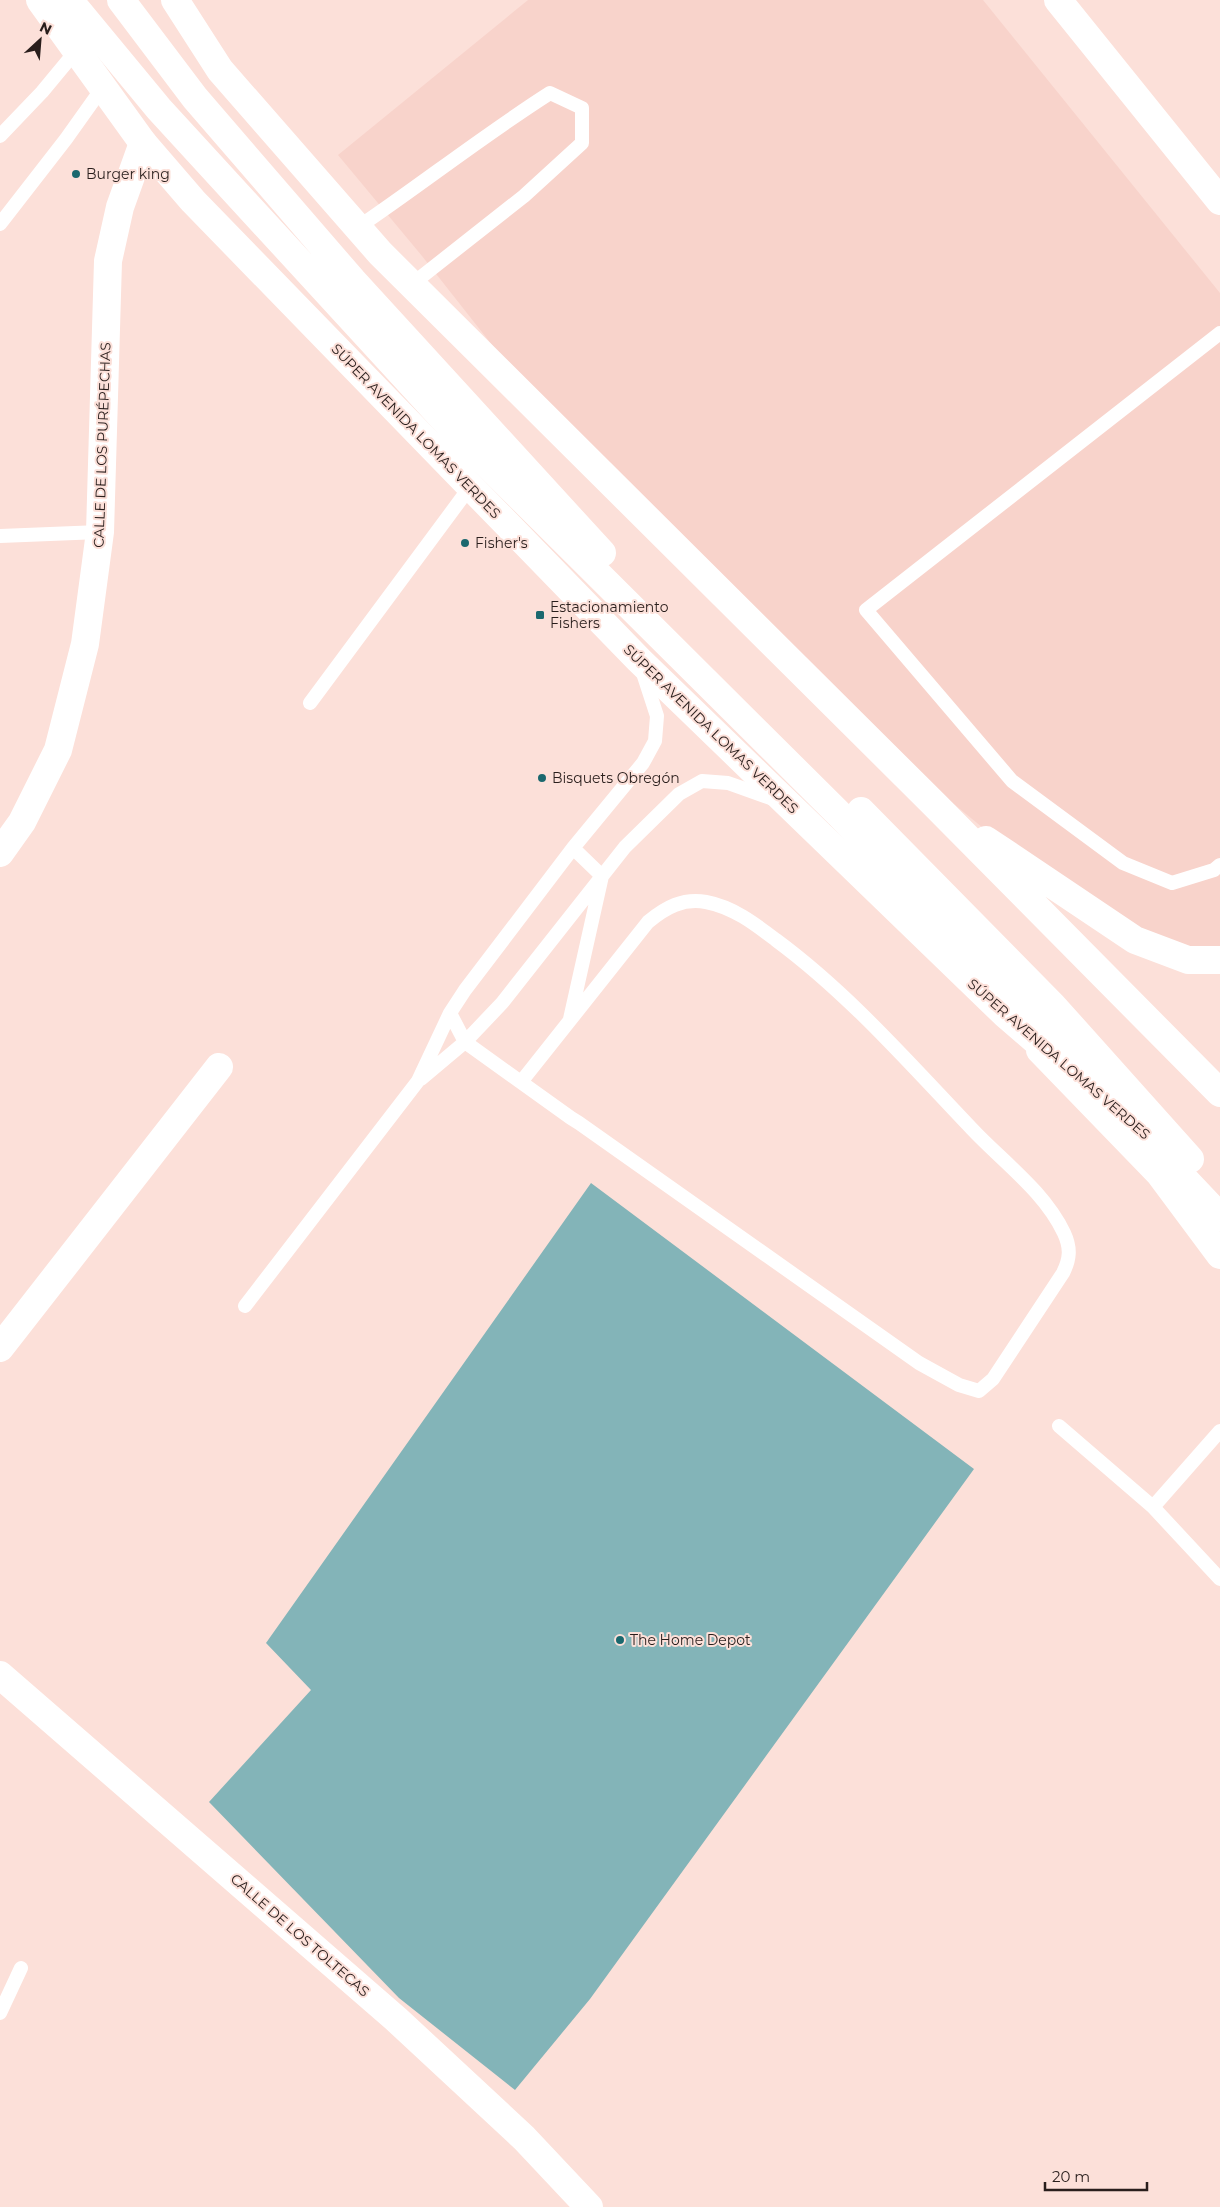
<svg xmlns="http://www.w3.org/2000/svg" width="1220" height="2207" font-family="Montserrat,sans-serif">
  <style>
    .built { fill: #f8d3cb }
    .building { fill: #83b4b8 }
    .lines { fill: none; stroke-linecap: round; stroke-linejoin: round }
    .lane { stroke: #fff; stroke-width: 14 }
    .street { stroke: #fff; stroke-width: 28 }
    .primary { stroke: #fff; stroke-width: 28 }
    .highway { stroke: #fff; stroke-width: 28 }
    .poi-dot { fill: #1b686e; stroke: #fce0d9; stroke-width: 2 }
    .labels { text-anchor: middle; stroke-width: 4; stroke-linejoin: round; paint-order: stroke }
    .poi-label { font-size: 14px; fill: #291e1c; stroke: #fce0d9; text-anchor: start }
    .street-label { font-size: 14px; fill: #291e1c; stroke: #fce0d9 }
  </style>
  <rect width="100%" height="100%" fill="#fce0d9"/>
  <!-- built -->
  <path class="built" d="M528 0H983L1220 293V947L1189 956 1045 879 836 707 567 440 422 256 338 155Z"/>
  <!-- building -->
  <path class="building" d="M591 1183 974 1469 590 1999 515 2090 399 1998 209 1802 311 1690 266 1643Z"/>
  <g class="lines">
    <!-- lane -->
    <path class="lane" d="M0 136 42 92 76 51
      M0 224 66 139 103 87
      M357 228C422 184 484 135 550 93L582 108V143L524 196 411 285
      M1220 333 866 610 1012 781 1123 863 1172 883 1214 870 1220 865
      M0 536 100 532
      M310 703 470 487
      M450 1013 465 1042 571 1118 579 1123 919 1363 959 1385 979 1391 993 1379 1063 1273C1070 1259 1071 1248 1064 1233 1044 1191 1003 1162 972 1129 909 1063 849 994 776 940 755 924 733 907 706 902 683 898 666 907 648 922L521 1082
      M570 1019 602 876 573 848
      M421 1079 465 1042 502 1003 625 847 679 794 702 781 728 783 773 799
      M245 1306 418 1081 450 1013 465 990 573 848 643 763 655 741 657 716 642 670
      M1059 1426 1153 1507 1220 1579
      M1153 1507 1220 1431
      M0 2013 21 1968"/>
    <!-- street -->
    <path class="street" d="M1058 0 1220 201
      M0 853 22 822 58 750 85 644 100 532 108 261 120 207 143 143
      M0 1348 219 1067
      M0 1675 396 2019 524 2138 589 2207"/>
    <!-- primary -->
    <path class="primary" d="M40 0 143 143 193 201 639 660 1006 1015 1057 1059
      M175 0 220 70 380 253 936 806 1220 1093
      M986 840 1135 940 1188 960H1220
      M1040 1050 1159 1173 1220 1255"/>
    <!-- highway -->
    <path class="highway" d="M69 0 159 109 461 438 839 814 1220 1217
      M121 0 195 98 353 281 602 553
      M861 811 1053 1006 1190 1159"/>
  </g>
  <!-- markers -->
  <g class="poi-dot">
    <circle cx="76" cy="174" r="5"/>
    <circle cx="465" cy="543" r="5"/>
    <rect x="535" y="610" width="10" height="10" rx="2.5"/>
    <circle cx="542" cy="778" r="5"/>
    <circle cx="620" cy="1640" r="5"/>
  </g>
  <g class="labels">
    <!-- poi labels -->
    <g class="poi-label">
      <text x="86" y="179">Burger king</text>
      <text x="475" y="548">Fisher's</text>
      <text x="550" y="612">Estacionamiento<tspan x="550" dy="16">Fishers</tspan></text>
      <text x="552" y="783">Bisquets Obregón</text>
      <text x="630" y="1645">The Home Depot</text>
    </g>
    <!-- street labels -->
    <g class="street-label">
      <text transform="translate(416 431) rotate(46)" y="5">SÚPER AVENIDA LOMAS VERDES</text>
      <text transform="translate(102 445) rotate(-88)" y="5">CALLE DE LOS PURÉPECHAS</text>
      <text transform="translate(711 729) rotate(44)" y="5">SÚPER AVENIDA LOMAS VERDES</text>
      <text transform="translate(1059 1059) rotate(41)" y="5">SÚPER AVENIDA LOMAS VERDES</text>
      <text transform="translate(300 1935) rotate(41)" y="5">CALLE DE LOS TOLTECAS</text>
    </g>
  </g>
  <!-- north arrow -->
  <g transform="translate(40 40) rotate(26)" stroke="#fce0d9" stroke-width="4" paint-order="stroke">
  <path d="M0-4L9 19L0 12L-9 19Z" fill="#291e1c"/>
  <text y="-8" font-size="14" font-weight="bold" text-anchor="middle" fill="#291e1c">N</text>
  </g>
  <!-- scale -->
  <path d="M1045 2182v8h102v-8" fill="none" stroke="#291e1c" stroke-width="2.5"/>
  <text x="1052" y="2182" font-size="15" fill="#291e1c" stroke="#fce0d9" stroke-width="4" paint-order="stroke">20 m</text>
</svg>
